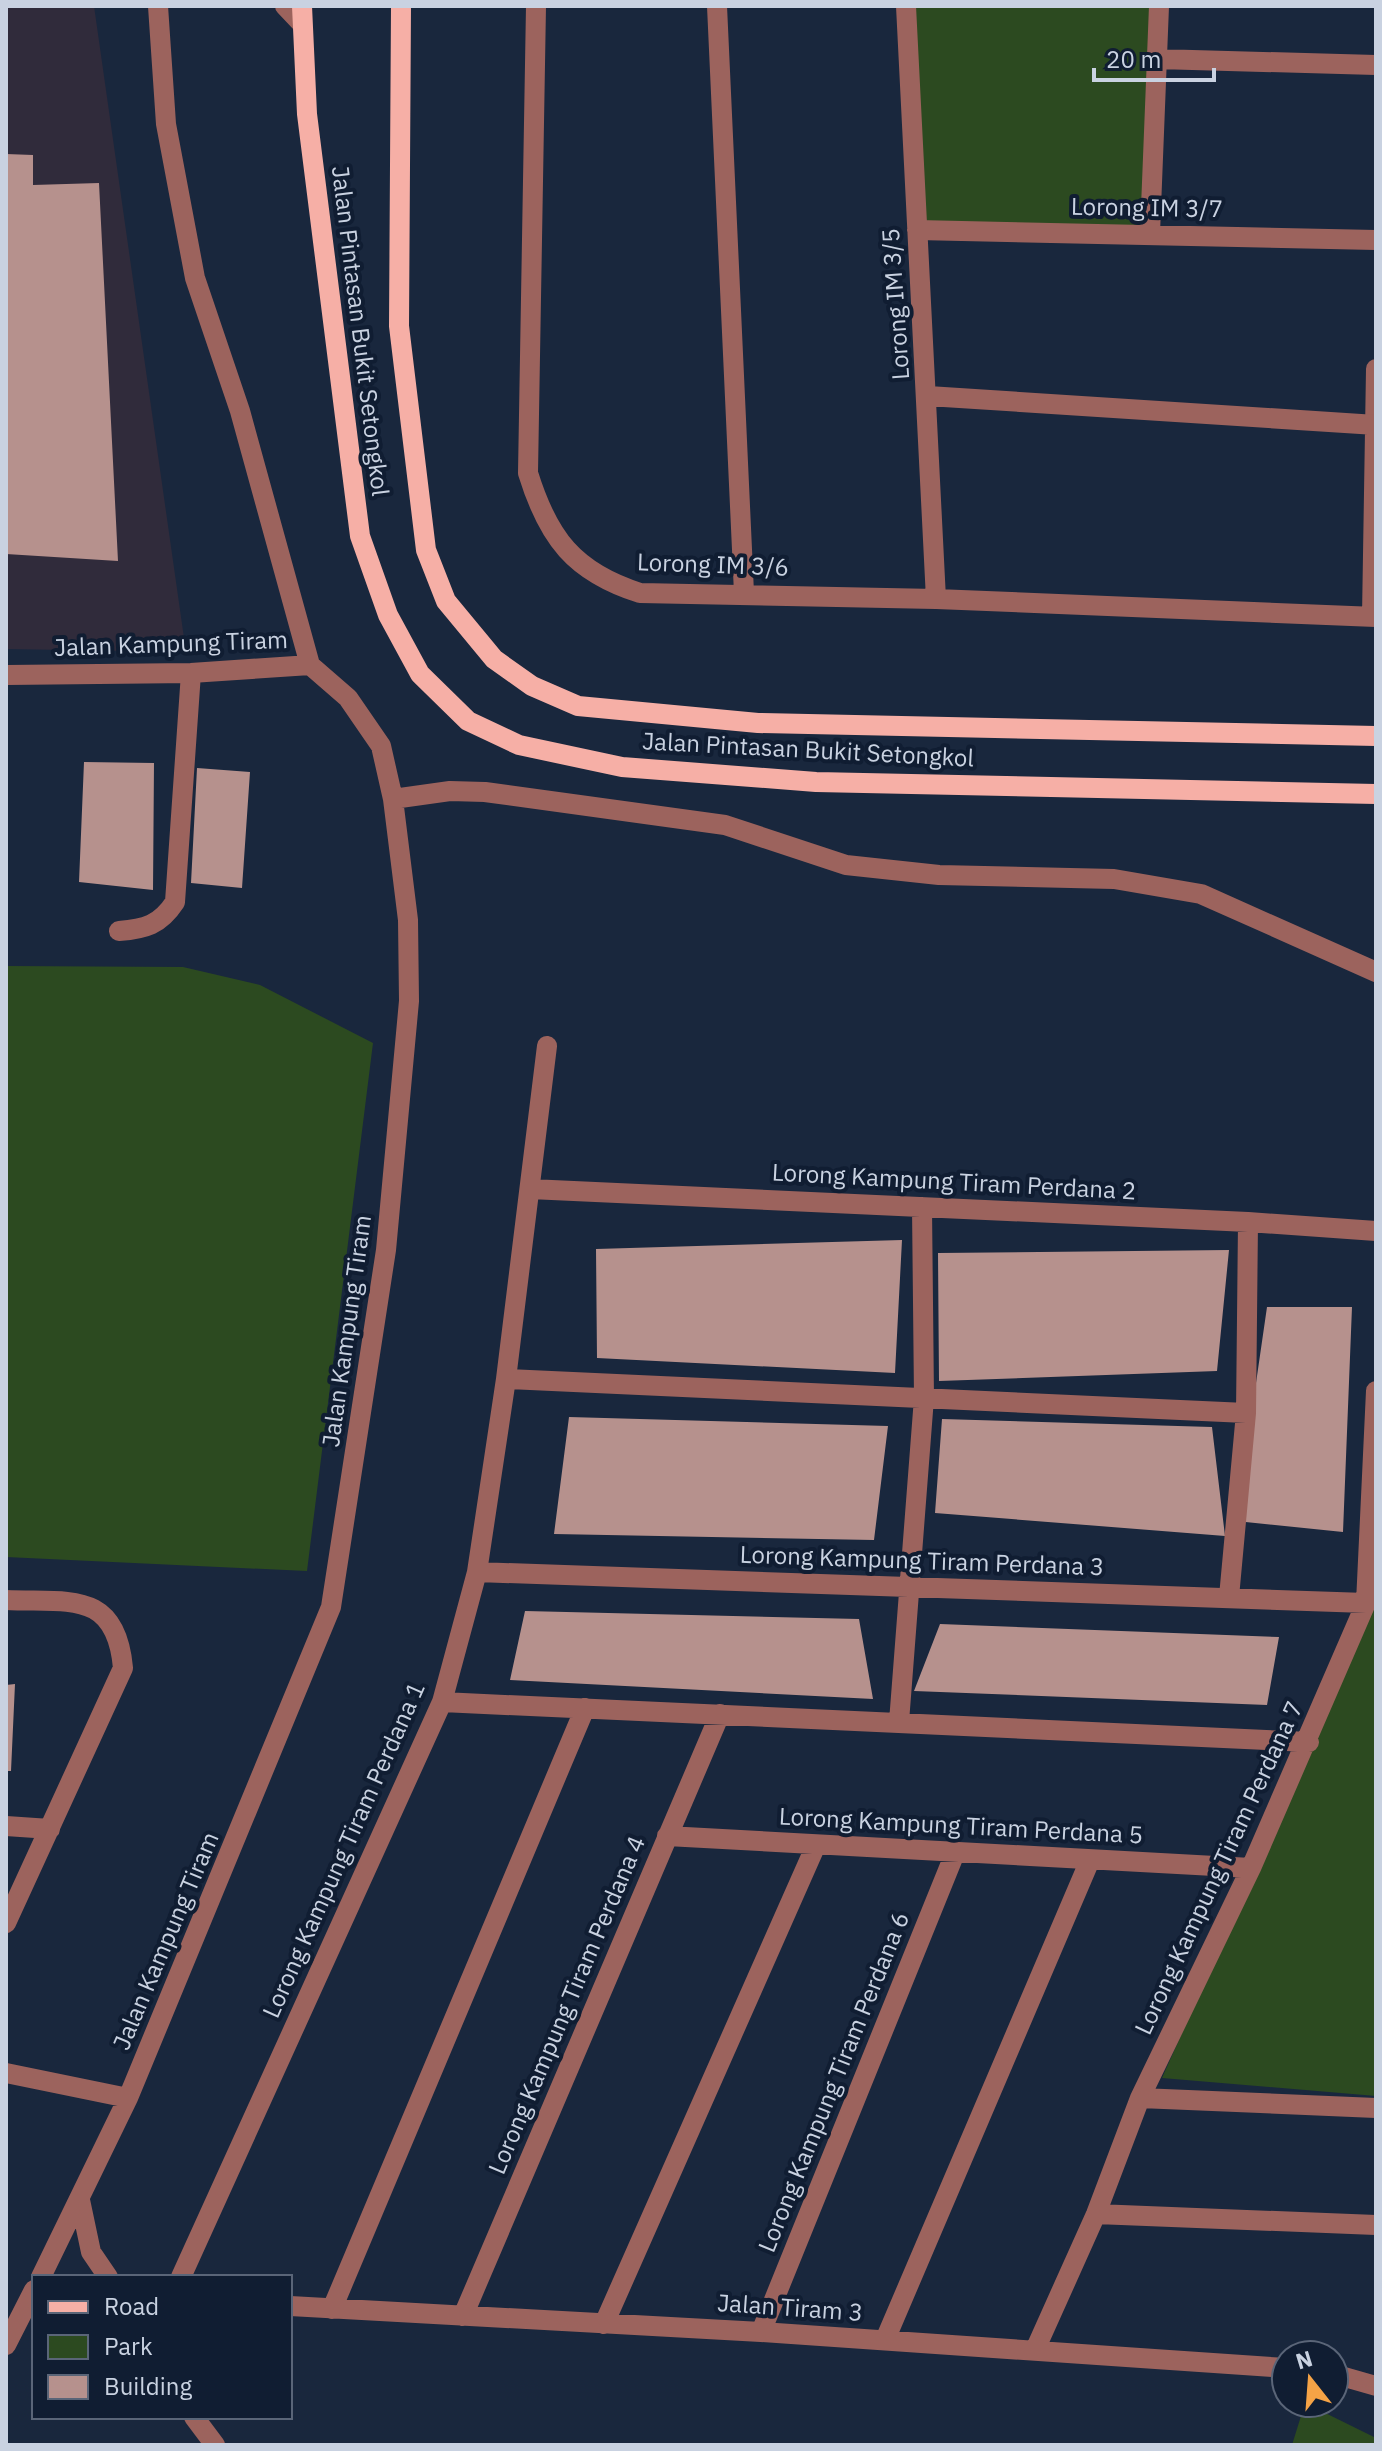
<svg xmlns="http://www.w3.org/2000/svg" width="1382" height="2451" font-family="'IBM Plex Sans',sans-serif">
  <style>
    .industrial { fill: #302b3b }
    .green { fill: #2c4a20 }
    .building { fill: #b6918d }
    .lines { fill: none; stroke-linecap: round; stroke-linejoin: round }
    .minor { stroke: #9c635d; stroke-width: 20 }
    .major { stroke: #f6afa6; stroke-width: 20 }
    .labels { text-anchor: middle; stroke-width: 8; stroke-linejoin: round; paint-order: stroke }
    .street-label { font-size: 24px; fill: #c9d2e1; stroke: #101d32 }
  </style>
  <rect width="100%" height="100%" fill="#19273d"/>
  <!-- industrial -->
  <path class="industrial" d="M6 6H94L186 652 6 649Z"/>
  <!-- green -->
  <path class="green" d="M906 6H1158L1150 233 917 230Z
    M6 966 183 967 260 985 373 1043 307 1571 6 1557Z
    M1376 1538V2096L1162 2078 1373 1603Z
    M1305 2403 1376 2438V2445H1292Z"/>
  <!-- building -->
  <path class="building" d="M6 154 33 155V185L99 183 118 561 6 554Z
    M84 762 154 763 153 890 79 882Z
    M197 768 250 772 242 888 191 883Z
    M902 1240 895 1373 597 1358 596 1249Z
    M1229 1250 1217 1371 939 1381 938 1253Z
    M1267 1307H1352L1343 1532 1236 1521Z
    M569 1417 888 1426 874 1540 554 1534Z
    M942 1419 1212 1427 1225 1536 935 1513Z
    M525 1611 859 1619 873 1699 510 1680Z
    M940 1624 1279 1637 1267 1705 914 1691Z
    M15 1684 11 1771H6V1685Z"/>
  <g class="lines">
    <!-- minor -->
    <path class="minor" d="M158 6 166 124 195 278 240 411 310 665
      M285 6 302 24
      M536 6 528 473C548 538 574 572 640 593L936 599 1376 617
      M717 6 744 593
      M906 6 936 599
      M1157 59 1376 65
      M917 230 1376 240
      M1150 233 1159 6
      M928 396 1376 425
      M1372 617 1376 369
      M6 675 191 673 310 665 348 698 381 746 393 799 408 920 409 1001 386 1250 331 1607 128 2098 41 2277
      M393 799 450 791 485 792 725 825 846 865 939 875 1114 879 1201 894 1376 972
      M119 931C145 929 160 925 175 902L191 673
      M530 1189 1248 1222 1376 1231
      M506 1379 1246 1413
      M477 1572 1366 1603
      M1229 1597 1246 1413 1248 1222
      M6 1600C68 1603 116 1589 123 1668L6 1923
      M442 1702 1309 1742
      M899 1722 924 1398 922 1207
      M6 1826 50 1829
      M667 1836 1251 1868
      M6 2073 128 2098
      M1140 2098 1376 2108
      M80 2200 91 2252 108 2277
      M1096 2214 1376 2225
      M181 2277 442 1702 477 1572 506 1379 547 1046
      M290 2306 761 2332 1286 2368
      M332 2309 585 1708
      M463 2316 720 1714
      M604 2324 816 1845
      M761 2332 955 1853
      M885 2340 1090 1860
      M6 2345 34 2290
      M1035 2350 1096 2214 1140 2098 1251 1868 1366 1603 1376 1391
      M1334 2374 1376 2386
      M194 2417 215 2445"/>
    <!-- major -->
    <path class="major" d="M302 6 307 114 360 536 388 615 420 674 468 721 519 745 622 767 816 782 1376 794
      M401 6 399 326 426 550 446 601 494 659 532 686 578 706 758 723 1376 736"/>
  </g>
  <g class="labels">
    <!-- street labels -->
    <g class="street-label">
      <text transform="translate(1147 208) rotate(1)" y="8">Lorong IM 3/7</text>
      <text transform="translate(896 304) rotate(-94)" y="8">Lorong IM 3/5</text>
      <text transform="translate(360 331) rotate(83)" y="8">Jalan Pintasan Bukit Setongkol</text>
      <text transform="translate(713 565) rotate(2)" y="8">Lorong IM 3/6</text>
      <text transform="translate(171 644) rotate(-2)" y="8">Jalan Kampung Tiram</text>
      <text transform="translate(808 750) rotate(3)" y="8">Jalan Pintasan Bukit Setongkol</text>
      <text transform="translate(954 1182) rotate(3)" y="8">Lorong Kampung Tiram Perdana 2</text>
      <text transform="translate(347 1331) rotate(-82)" y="8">Jalan Kampung Tiram</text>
      <text transform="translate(922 1561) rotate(2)" y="8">Lorong Kampung Tiram Perdana 3</text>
      <text transform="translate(961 1826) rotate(3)" y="8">Lorong Kampung Tiram Perdana 5</text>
      <text transform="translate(344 1850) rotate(-66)" y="8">Lorong Kampung Tiram Perdana 1</text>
      <text transform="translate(1219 1868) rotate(-65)" y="8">Lorong Kampung Tiram Perdana 7</text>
      <text transform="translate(166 1941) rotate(-67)" y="8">Jalan Kampung Tiram</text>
      <text transform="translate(567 2005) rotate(-67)" y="8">Lorong Kampung Tiram Perdana 4</text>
      <text transform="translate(834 2082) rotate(-68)" y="8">Lorong Kampung Tiram Perdana 6</text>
      <text transform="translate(790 2308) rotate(4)" y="8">Jalan Tiram 3</text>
    </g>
  </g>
  <!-- border -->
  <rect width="1382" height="2451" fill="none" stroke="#c9d2e1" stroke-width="16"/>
  <!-- legend -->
  <rect x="32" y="2275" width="260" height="144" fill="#101d32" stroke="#5a6578" stroke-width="2"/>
  <rect x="48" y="2301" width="40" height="12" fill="#f6afa6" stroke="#5a6578" stroke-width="2"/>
  <text x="104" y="2315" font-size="24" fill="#c9d2e1">Road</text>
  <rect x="48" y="2335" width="40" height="24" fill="#2c4a20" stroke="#5a6578" stroke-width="2"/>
  <text x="104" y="2355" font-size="24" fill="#c9d2e1">Park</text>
  <rect x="48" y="2375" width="40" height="24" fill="#b6918d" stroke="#5a6578" stroke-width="2"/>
  <text x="104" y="2395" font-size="24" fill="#c9d2e1">Building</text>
  <!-- north arrow -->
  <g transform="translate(1310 2379) rotate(343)"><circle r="38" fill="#101d32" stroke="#5a6578" stroke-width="2"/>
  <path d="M0-6L14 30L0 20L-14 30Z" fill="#f5a346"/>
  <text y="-12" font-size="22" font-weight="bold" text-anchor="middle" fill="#c9d2e1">N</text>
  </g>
  <!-- scale -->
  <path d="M1094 68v12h120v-12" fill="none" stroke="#c9d2e1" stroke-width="4"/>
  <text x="1106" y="68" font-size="24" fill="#c9d2e1" stroke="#101d32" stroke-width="6" paint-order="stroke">20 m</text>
</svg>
